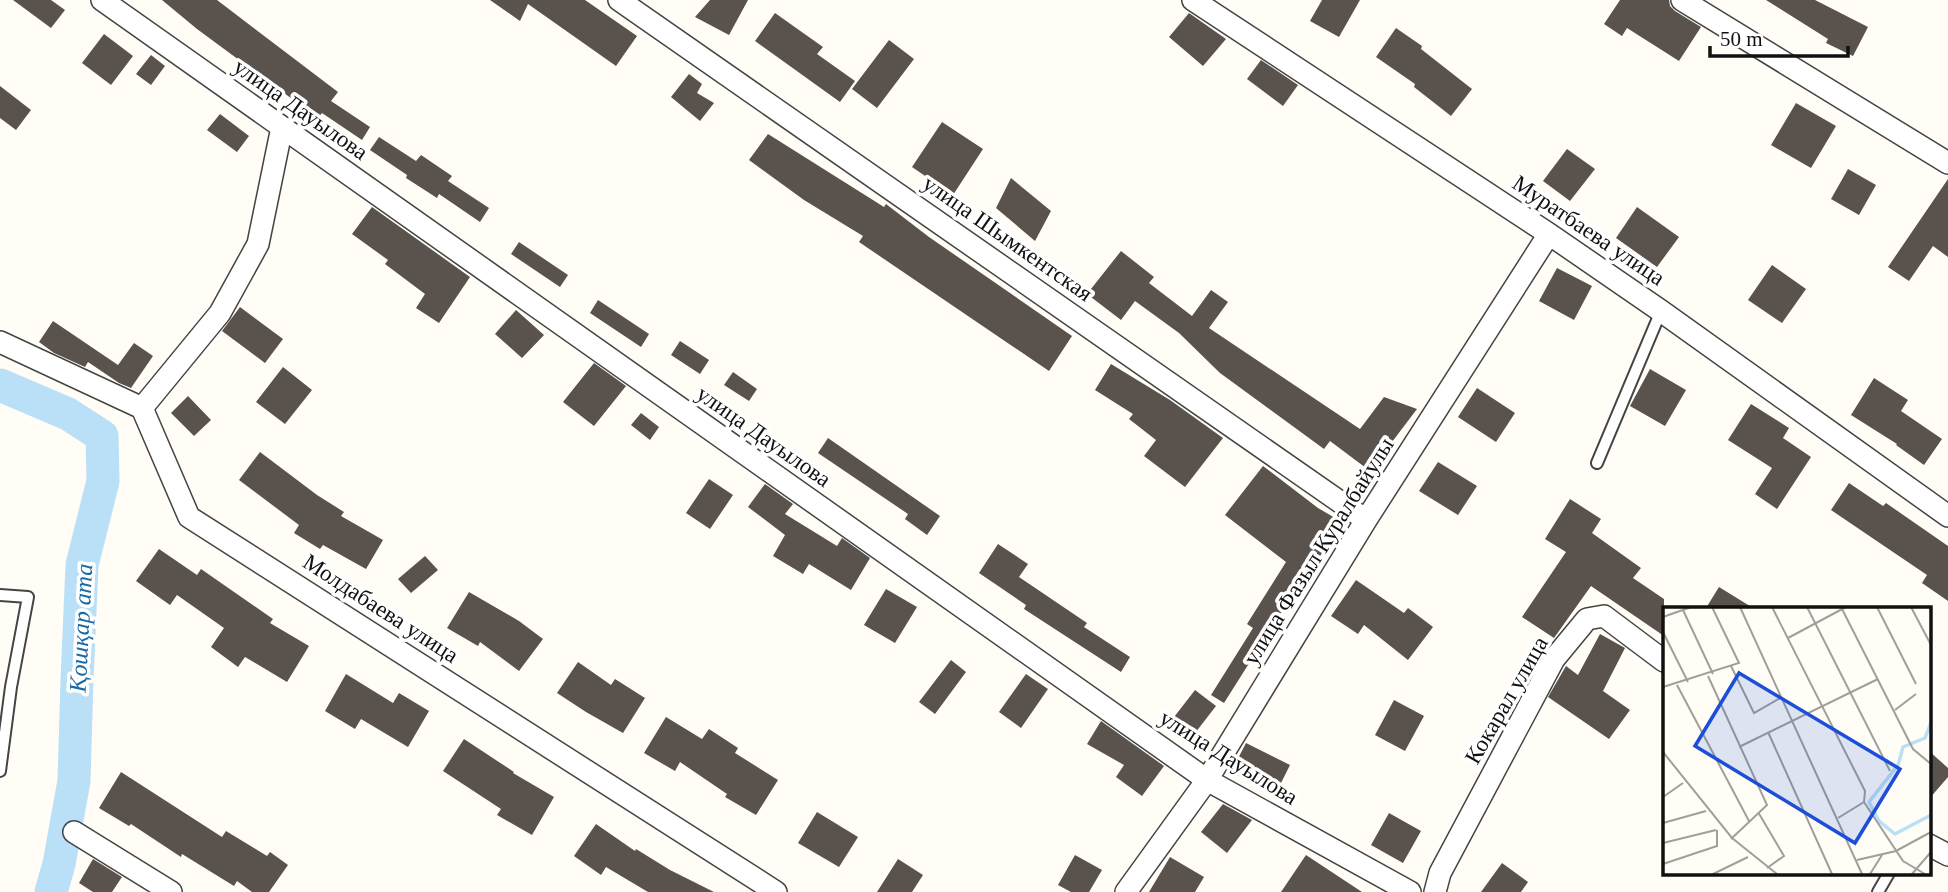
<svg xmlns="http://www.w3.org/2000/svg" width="1948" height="892" font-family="'Times New Roman',serif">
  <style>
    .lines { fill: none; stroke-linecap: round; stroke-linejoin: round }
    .river { stroke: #b9e0f7; stroke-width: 33 }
    .building { fill: #5a524d }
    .lane-casing { stroke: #444; stroke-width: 14 }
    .street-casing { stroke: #444; stroke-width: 24 }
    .lane { stroke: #fff; stroke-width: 10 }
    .street { stroke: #fff; stroke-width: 21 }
    .labels { text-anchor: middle; stroke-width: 7; stroke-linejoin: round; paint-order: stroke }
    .street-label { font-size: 23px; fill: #111; stroke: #fff }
    .water-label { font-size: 24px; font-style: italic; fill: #1768a6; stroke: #fff }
    .inset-river { fill: none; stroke: #b9e0f7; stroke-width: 3.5 }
    .inset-road { fill: none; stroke: #a09f9a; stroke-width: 2 }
    .view { fill: #1d4ed8; fill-opacity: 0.15; stroke: #1d4ed8; stroke-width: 3.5 }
    .inset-edge { fill: none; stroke: #111; stroke-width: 3.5 }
  </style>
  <rect width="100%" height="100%" fill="#fffdf5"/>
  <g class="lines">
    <!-- river -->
    <path class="river" d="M0 385 68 414 102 436 103 481 82 565 77 680 74 781 59 864 51 892"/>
  </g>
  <!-- building -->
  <path class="building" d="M13 0H51L65 10 51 28Z
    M162 0H217L338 92 331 101 370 127 362 140 322 113 318 118 197 29Z
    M490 0H585L637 36 616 66 528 4 520 21Z
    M710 0H748L729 35 695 17Z
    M1322 0H1360L1339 37 1310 21Z
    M1620 0H1669L1670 6 1675 11 1701 27 1679 61 1627 28 1622 36 1604 24Z
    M1766 0H1815L1868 27 1853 56 1826 43 1828 39Z
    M775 13 823 47 817 54 855 81 840 102 755 41Z
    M1189 13 1226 39 1203 66 1169 37Z
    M1396 28 1422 46 1421 49 1472 89 1451 116 1414 87 1415 84 1376 57Z
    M104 34 133 56 111 85 82 63Z
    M889 40 914 59 877 108 852 89Z
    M151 55 165 66 151 85 136 74Z
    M1261 60 1298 85 1283 106 1247 79Z
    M689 74 702 84 697 93 714 103 700 121 671 97Z
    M0 86 31 110 16 130 0 118Z
    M1796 103 1836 126 1811 168 1771 145Z
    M220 114 249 136 237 152 207 130Z
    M942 122 983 149 953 195 912 167Z
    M768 134 884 207 886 204 929 237 1072 336 1049 371 859 242 863 236 804 200 749 160Z
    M379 137 416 161 421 155 452 176 448 181 489 208 480 222 439 194 437 198 406 178 407 175 370 150Z
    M1567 149 1595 169 1570 201 1543 181Z
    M1848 169 1876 185 1859 215 1831 199Z
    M1011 178 1051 211 1035 241 996 208Z
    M1948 179V257L1933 246 1909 281 1888 267Z
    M372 207 470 277 439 323 416 308 425 294 385 264 388 260 352 234Z
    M1637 207 1679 237 1657 267 1616 238Z
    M519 242 568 275 560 287 511 254Z
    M1121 251 1154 277 1149 283 1192 316 1211 290 1228 302 1209 328 1360 429 1384 397 1417 409 1370 471 1330 441 1324 449 1220 373 1179 333 1135 301 1121 320 1087 294Z
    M1772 265 1806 289 1782 323 1748 300Z
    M1557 268 1592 286 1574 320 1539 301Z
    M598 300 649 334 641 347 590 313Z
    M240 307 283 339 265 363 222 331Z
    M516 310 544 335 522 358 495 334Z
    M53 321 118 365 134 343 153 356 131 388 119 383 88 362 85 367 54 353 39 342Z
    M680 341 709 360 700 374 671 355Z
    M594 363 626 386 594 426 563 402Z
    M1111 364 1170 400 1223 438 1185 487 1144 456 1156 440 1129 419 1133 414 1095 390Z
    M283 367 312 390 285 424 256 402Z
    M1650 369 1686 390 1665 426 1630 406Z
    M733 372 757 389 749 401 724 385Z
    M1874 378 1908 400 1901 411 1942 439 1924 465 1896 445 1897 444 1851 415Z
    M1477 388 1515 413 1496 442 1458 417Z
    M188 396 211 420 194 436 171 413Z
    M1751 404 1789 428 1783 438 1811 457 1777 509 1755 494 1772 468 1728 440Z
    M641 413 659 427 650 440 631 425Z
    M828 438 940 516 927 535 905 519 908 514 818 453Z
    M260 452 317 495 344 512 341 516 383 540 366 569 323 545 320 549 294 533 299 525 239 480Z
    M1438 462 1477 486 1458 515 1419 491Z
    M1263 466 1318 508 1342 522 1317 561 1315 559 1224 703 1211 695 1253 628 1247 624 1286 562 1225 515Z
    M709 479 733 495 710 529 686 513Z
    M1849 483 1883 506 1886 503 1948 546V601L1922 583 1927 575 1831 510Z
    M765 484 793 504 785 514 837 546 842 538 870 558 851 590 809 564 803 574 773 556 785 535 748 507Z
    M1570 499 1601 519 1592 533 1641 568 1633 578 1664 599V636L1591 586 1554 638 1522 617 1566 552 1545 539Z
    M998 544 1028 564 1019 577 1087 623 1084 627 1130 657 1121 672 1024 609 1026 605 979 573Z
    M159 549 197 575 201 569 273 619 270 623 309 646 287 682 245 657 238 667 211 647 224 628 177 595 170 605 136 581Z
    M425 556 438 570 411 593 398 579Z
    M1356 580 1404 613 1408 608 1433 627 1408 660 1364 625 1358 634 1331 616Z
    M1719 587 1753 608H1706Z
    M886 589 917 607 895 643 864 625Z
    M469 592 519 621 543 639 519 671 480 642 478 646 447 628Z
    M1600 634 1625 648 1603 691 1630 710 1609 739 1548 697 1566 666 1578 675Z
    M951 660 966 672 935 714 919 702Z
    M578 662 611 685 615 679 645 698 623 733 586 712 557 693Z
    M346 674 393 703 399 693 429 711 408 747 361 719 355 729 325 711Z
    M1026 674 1048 689 1021 728 999 712Z
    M1195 690 1216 706 1192 737 1171 721Z
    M1394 700 1424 716 1405 751 1375 735Z
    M666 717 702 739 709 729 738 748 735 753 778 780 756 815 725 797 727 794 680 762 675 771 644 753Z
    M1101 721 1164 766 1142 796 1116 777 1124 765 1087 744Z
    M464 739 514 772 513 773 554 797 532 835 497 815 501 809 443 771Z
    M1246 743 1290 765 1275 795 1231 772Z
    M1929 751 1948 768V777L1929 799Z
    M121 772 222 837 226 831 267 856 270 852 288 865 269 892H252L237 881 234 886 182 854 181 857 131 824 129 826 99 808Z
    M1223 804 1252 820 1227 853 1201 832Z
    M817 812 858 837 839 867 798 843Z
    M1389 813 1421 831 1403 863 1371 845Z
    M596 824 635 851 636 849 670 870 714 892H648L606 867 601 875 574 856Z
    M1075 855 1102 870 1089 892H1071L1058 885Z
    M1306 855 1362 892H1281Z
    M1170 857 1204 877 1195 892H1149Z
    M93 859 122 877 112 892H93L79 883Z
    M898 859 923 875 912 892H877Z
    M1502 863 1528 882 1521 892H1481Z"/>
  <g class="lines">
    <!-- lane casing -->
    <g class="lane-casing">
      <path id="lane" d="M1597 463 1661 311
        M0 595 28 597 11 687 0 771
        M1878 892 1889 873"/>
    </g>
    <!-- street casing -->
    <g class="street-casing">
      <path id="street" d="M102 0 1207 780 1410 892
        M619 0 1366 520
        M1193 0 1549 234 1661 311 1948 516
        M1682 0 1948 163
        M0 342 142 408 189 517 776 892
        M142 408 220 313 258 244 282 127
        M74 832 171 892
        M1929 845 1948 855
        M1126 892 1207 780 1366 520 1549 234
        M1435 892 1440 873 1554 659 1587 619 1604 616 1664 661"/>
    </g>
    <!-- lane -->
    <use href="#lane" class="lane"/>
    <!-- street -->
    <use href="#street" class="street"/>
  </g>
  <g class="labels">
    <!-- street labels -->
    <g class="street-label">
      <text transform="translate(301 109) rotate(35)" y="8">улица Дауылова</text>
      <text transform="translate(1589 230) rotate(34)" y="8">Муратбаева улица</text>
      <text transform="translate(1008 238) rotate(35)" y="8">улица Шымкентская</text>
      <text transform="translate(764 436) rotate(35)" y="8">улица Дауылова</text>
      <text transform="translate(1318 551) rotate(-58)" y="8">улица Фазыл Куралбайулы</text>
      <text transform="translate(381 608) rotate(33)" y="8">Молдабаева улица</text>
      <text transform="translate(1506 700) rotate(-60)" y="8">Кокарал улица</text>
      <text transform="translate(1229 757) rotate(32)" y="8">улица Дауылова</text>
    </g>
    <!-- water labels -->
    <g class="water-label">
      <text transform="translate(81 628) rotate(-87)" y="8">Қошқар ата</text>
    </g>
  </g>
  <!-- overview -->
  <g transform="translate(1663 607)">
    <rect width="268" height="268" fill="#fffdf5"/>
    <path class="inset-river" d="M268 116 262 131 240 140 235 158 206 195 216 214 232 227 268 208"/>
    <path class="inset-road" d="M77 0 199 267M109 0 202 184 201 195 240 254 262 267M144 0 227 164M178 0 250 142 268 157M214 0 253 77M248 0 268 38M20 3 50 67M0 10 28 0M0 25 25 75M125 31 183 0M68 59 91 106 119 90M45 69 104 198 68 232M14 78 86 214M0 80 76 56 49 0M232 103 253 87M105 125 169 267M76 140 215 72M0 145 69 231 114 267M0 190 20 176M95 205 121 249 104 261M175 211 201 195M0 216 43 204M0 236 53 223M194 253 233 244 268 225M0 257 54 239V223M50 267 85 250M207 267 219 248M249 267 268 245"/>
    <path class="view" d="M76 66 237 162 192 236 32 139Z"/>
    <rect width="268" height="268" class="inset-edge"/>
  </g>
  <!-- scale -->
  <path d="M1710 46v10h138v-10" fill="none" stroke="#111111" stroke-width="3.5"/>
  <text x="1720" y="46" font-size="21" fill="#111111" stroke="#ffffff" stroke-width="5" paint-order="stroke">50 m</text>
</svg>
